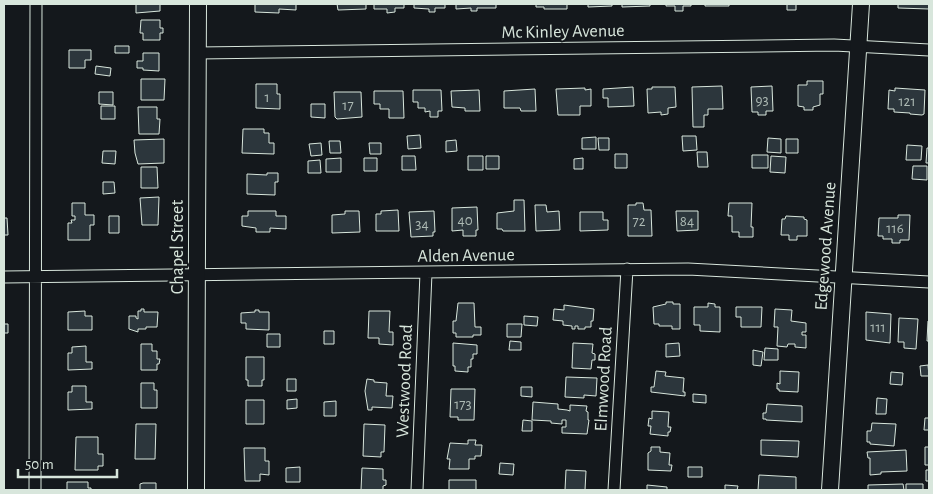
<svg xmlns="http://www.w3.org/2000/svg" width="933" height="494" font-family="'Alegreya Sans',sans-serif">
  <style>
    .building { fill: #2c363c; stroke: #d8e6dc }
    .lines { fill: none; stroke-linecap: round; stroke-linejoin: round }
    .street-casing { stroke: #d8e6dc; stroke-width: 13 }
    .secondary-casing { stroke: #d8e6dc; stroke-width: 18 }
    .street { stroke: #14181c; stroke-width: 11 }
    .secondary { stroke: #14181c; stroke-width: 16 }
    .labels { text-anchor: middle; stroke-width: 4; stroke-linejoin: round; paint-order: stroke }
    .number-label { font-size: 15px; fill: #adbab4 }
    .street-label { font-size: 18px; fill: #d8e6dc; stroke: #14181c }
  </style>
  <rect width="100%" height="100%" fill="#14181c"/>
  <!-- building -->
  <path class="building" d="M136 4H160V11L136 13Z
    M246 4H296V10L279 9V13L255 12V4Z
    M337 4H366V9L338 10Z
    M374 4H404V8H395V12L387 13V9H374Z
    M414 4H445V8H435V12H429V9L414 8Z
    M456 4H496V8H477V11H471V8L456 9Z
    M536 4H567V9H544V7H536Z
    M582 4H612V6L588 7V4Z
    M622 4H650V6L622 7Z
    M660 4H691V6H683V11H675V6H666V4Z
    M705 4H729V6H705Z
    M787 4H797H796V10H787Z
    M898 4H929V9L898 8Z
    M141 20H160V28H163V33H160V40H143V33H140Z
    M115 46H129V53H115Z
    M69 50H91V60H85V68H69Z
    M143 53H159V71L143 70V68H137V61H143Z
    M96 66 111 68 110 76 95 74Z
    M141 79H165L164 100H141Z
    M807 81H823V94H820V105L813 107V110H804V107L798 106V85H807Z
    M256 84H277V94H280V109L256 108Z
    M722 86 723 109H708V115H704V127H693L692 87Z
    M772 86 773 111H766V115H758V112H752L751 87Z
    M633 87 634 106 608 107V98H603V89Z
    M652 87H675L676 107 668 108V114L661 115V112L648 113 647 89H652Z
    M585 88V90L591 89V106H580V115H558L556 89Z
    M895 88 925 90 924 114 922 115 910 114V113L894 112V109H888L889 90 895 91Z
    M535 89 536 111H521L520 108H504V91Z
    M413 90H441L442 111H438V117H430V111L425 112V108H418V102H413Z
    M479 90 480 111H465V108L452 107 451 91Z
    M374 91H403L404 118H389V109H380V104H374Z
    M99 92H113V105L99 104Z
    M334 92H361L362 117 337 119 335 117Z
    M311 104H325V118L311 117Z
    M101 106H115V119H101Z
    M138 107H157V119H160L159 134H139Z
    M243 129H264V133H269V143H274V154L242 153Z
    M420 135 421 148 408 149 407 136Z
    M682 136H696L697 150 683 151Z
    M596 137V149H582V138Z
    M598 138H609V150H599Z
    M768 138 781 139V153L767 152Z
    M164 139V163L138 164 135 153 134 140Z
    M786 139H798V153H786Z
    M456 140 457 151 446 152V141Z
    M329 141H340L341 153H330Z
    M321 143 322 155 311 156 309 144Z
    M369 143H381V154H370Z
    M907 145 922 146 921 160H906Z
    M927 148H929V163H926Z
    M103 151H116L115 164 102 163Z
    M697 152H707L708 167H698Z
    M615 154H627V168H615Z
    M752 155H768V168H752Z
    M402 156H415L416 170H402Z
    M468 156H483V170H468Z
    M486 156H499V169H486Z
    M771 156 786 157 785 173 770 172Z
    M341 158V172H326V159Z
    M364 158H377V171H364Z
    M583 158V169H574V159Z
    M320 160 321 173H308V161Z
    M913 166H927V180L912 179Z
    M141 167H157L158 188H141Z
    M267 173H278V182H275V195L247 194V174L267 175Z
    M103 182H114L115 193 103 194Z
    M159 197 158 225H142L140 198Z
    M514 200H524L525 231H503L502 229H497V213L514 211Z
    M72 203H85V215H94V225H90V240H68V223H72L71 220H75V216H72Z
    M636 203H643L644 210H651L652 236H628V205H636Z
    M729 203H752L751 227H753V237H739V232H732V216H728Z
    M535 205H546L547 212 559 211 560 230 536 231Z
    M477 207 478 230H476V236H463V230L452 231V208Z
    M398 210 399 231H376V214H381V211Z
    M248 211H276V216H286V229L270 228V232H256V228L242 226V216H248Z
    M345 211H359L360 232 332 233V215L345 214Z
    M434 211 435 232H433V236L411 237 409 212Z
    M676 211H698V230L677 231Z
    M580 212H603V220H608V230L580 231Z
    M898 215H910L909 240H900V243H892V239H883V236H878L879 218H898Z
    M109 216H119V233H109Z
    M786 216 804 217V219L807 220V236H797V240H789V235H781L782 219H785Z
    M4 218H7L8 235H4Z
    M666 302H673V304H680V329H672V326H659V324H654L653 307 666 304Z
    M458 303H474L475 327H481V335H473V337H456V333H453V321H456Z
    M708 303 715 304V307H720V332L700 331V325H694V307H708Z
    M564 305 594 309 593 321H591V327H585V329H578V326H575V329H572V326L563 325V321L553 320 554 309 564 310Z
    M736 307H762L761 327H741V317H736Z
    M141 309H144V312H158L157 327H146V329H138V332L129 329V316H136V318L138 319V311H141Z
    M775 309 792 310 791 321 806 323V332H802V335H806V348L795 347V344H788L787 347 777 346 778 327H774Z
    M255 310H259V312H269V330L246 329V323H241V313L255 312Z
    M85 311V316H92V330H68V312Z
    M369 311H390L389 332H393V345L379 344V338H368Z
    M866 312 891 314 890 343 866 340Z
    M524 316 538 317 537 326 524 325Z
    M899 318 918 319 916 349 904 348V342H898Z
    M928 321 929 322V349V341H927Z
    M4 324H8V333H4Z
    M507 324H522L521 337H507Z
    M324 331H334V344H324Z
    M267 334H280V347H267Z
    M510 341 521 342V350H509Z
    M453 343 477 345V354H473V359H471V367H468V372L455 371V366H453Z
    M573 343 593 344 592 353 595 354V360H592L591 369 572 368Z
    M679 343 680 356 666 357V344Z
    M141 344H152V351H157V359H160L159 364H157V370H141Z
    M86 346V362H92V369L68 370V353H72V347Z
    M765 348 778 349V360H764Z
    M753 350 763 352 761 366 753 365Z
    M246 357H264V380H262V386H248V380H246Z
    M928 365 929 376H921L920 366Z
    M656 371 666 372 665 376 684 378 683 392H685V396L651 392V387H654Z
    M780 371 799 372 798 392 779 391V389H777V383L780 384Z
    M891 372 903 373 902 385 890 384Z
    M566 377 597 378 596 396 584 395V398L565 397Z
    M287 379H296V391H287Z
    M367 379 374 380V382L387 383 386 396H393L392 408 372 407V410H368L365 391Z
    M141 383H154V390H157V408H141Z
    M72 386H86V402H92V409L68 410V392H72Z
    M521 387H532V397L521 396Z
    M451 389H475L474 420H458V417H450Z
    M693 394 706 395V403L693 402Z
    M877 398 887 399 886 414H876Z
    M297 399V408L287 409V400Z
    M246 400H264V424H246Z
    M336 401V416H324V402Z
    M533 402 558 404V409L567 410 570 411V405L587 406 586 411 588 412V420H589L587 434 562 433V427H566V420H562V424L551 423V421L532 420Z
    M767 404 802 406V422L766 420V419H763V413H766Z
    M652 411 669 412 668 427H671L670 432H668V436L650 434 651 426H648L649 418 652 419Z
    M925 418H929V430H924Z
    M523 420 532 421V431H522Z
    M872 423 896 424 894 446 870 444V442H867V431H871Z
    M136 424H156L155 459H135Z
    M364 424 385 425 384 452H381V457L363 456Z
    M76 437H98V454H103V466H98V470H75Z
    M468 440H476L475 445H482L481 456H475V459H469V469H449L450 459H447L450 443 468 444Z
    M761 440 799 441 798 457 761 455Z
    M651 447H660V452L670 453 669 465H672L671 471 648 470V453L651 451Z
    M925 447H929V465H925Z
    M244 448H265V461H269V475L260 474V481H245Z
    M906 450 907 471 881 472V474L870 475V458H868L867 452Z
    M500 463 514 464 513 475 499 474Z
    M300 467V482H286V468Z
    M688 467H702V477H688Z
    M362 468 383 469V480H386V485L383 486V490H361Z
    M566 470 586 471 585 490H565Z
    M926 470H929V481H926Z
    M759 475 796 477V490H758Z
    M449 480H476V490H446H449Z
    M67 482H88V488H91V490H67Z
    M143 483H156V490H140V484Z
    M903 484 904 490H868V485Z
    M906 484H923V490H906Z
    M647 485 667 487V490H647Z
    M725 485 738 486 737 490H725Z"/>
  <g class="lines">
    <!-- street casing -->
    <g class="street-casing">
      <path id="street" d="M198 53 834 45 929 50
        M4 277 688 269 929 282
        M35 490 36 4
        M417 490 426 273
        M614 490 627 269"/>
    </g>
    <!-- secondary casing -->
    <g class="secondary-casing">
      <path id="secondary" d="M196 490 198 4
        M830 490 861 4"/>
    </g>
    <!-- street -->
    <use href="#street" class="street"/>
    <!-- secondary -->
    <use href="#secondary" class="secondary"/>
  </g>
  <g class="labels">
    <!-- number labels -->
    <g class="number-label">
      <text x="267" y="102">1</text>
      <text x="762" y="105">93</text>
      <text x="907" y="106">121</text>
      <text x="348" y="110">17</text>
      <text x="465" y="225">40</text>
      <text x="639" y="226">72</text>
      <text x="687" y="226">84</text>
      <text x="422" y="229">34</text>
      <text x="895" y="233">116</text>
      <text x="878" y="332">111</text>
      <text x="463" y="409">173</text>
    </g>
    <!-- street labels -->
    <g class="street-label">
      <text transform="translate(563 31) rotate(-1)" y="6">Mc Kinley Avenue</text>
      <text transform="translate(825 246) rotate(-86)" y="6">Edgewood Avenue</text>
      <text transform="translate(177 247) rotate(-90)" y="6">Chapel Street</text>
      <text transform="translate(466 255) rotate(-1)" y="6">Alden Avenue</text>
      <text transform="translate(603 379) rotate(-87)" y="6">Elmwood Road</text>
      <text transform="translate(404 381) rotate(-88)" y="6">Westwood Road</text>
    </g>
  </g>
  <!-- border -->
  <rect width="933" height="494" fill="none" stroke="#d8e6dc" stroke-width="10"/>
  <!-- scale -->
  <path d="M18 469v8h99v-8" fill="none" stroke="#d8e6dc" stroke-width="2.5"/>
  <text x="25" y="469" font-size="15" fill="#d8e6dc" stroke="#14181c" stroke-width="4" paint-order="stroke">50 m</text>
</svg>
